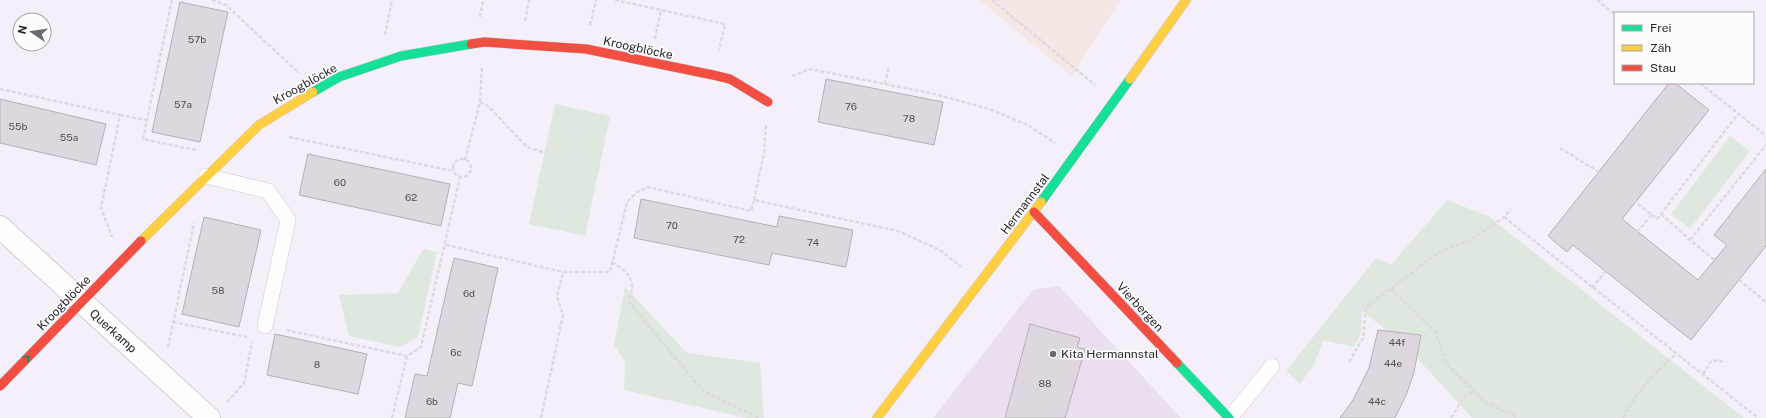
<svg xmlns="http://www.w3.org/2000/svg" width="1766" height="418" font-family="'Public Sans',sans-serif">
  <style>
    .commercial { fill: #f5e7e3 }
    .education { fill: #e9dfef }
    .green { fill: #dee8de }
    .building { fill: #dfd7df; stroke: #b5aeb5 }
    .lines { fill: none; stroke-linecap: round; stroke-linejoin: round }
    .lane-casing { stroke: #d1cbd5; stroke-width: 16 }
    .street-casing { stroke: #d1cbd5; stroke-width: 24 }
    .fast-casing { stroke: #d1cbd5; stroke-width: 10 }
    .slow-casing { stroke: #d1cbd5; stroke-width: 10 }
    .jam-casing { stroke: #d1cbd5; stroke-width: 10 }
    .path { stroke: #dcdade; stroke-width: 2.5; stroke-dasharray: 4 2; stroke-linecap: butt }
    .lane { stroke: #fefdfe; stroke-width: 15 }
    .street { stroke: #fefdfe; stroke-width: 22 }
    .fast { stroke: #16e098; stroke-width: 9 }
    .slow { stroke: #ffcf43; stroke-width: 9 }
    .jam { stroke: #f24e42; stroke-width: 9 }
    .oneway { stroke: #1d8060 }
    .poi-dot { fill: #6d6872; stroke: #fcfcfc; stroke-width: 1.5 }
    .labels { text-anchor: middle; stroke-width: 3.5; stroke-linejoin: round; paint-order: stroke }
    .number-label { font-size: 10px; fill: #534d56 }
    .street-label { font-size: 12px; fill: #241f28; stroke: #fcfcfc }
    .poi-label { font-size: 12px; fill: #241f28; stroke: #fcfcfc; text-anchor: start }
  </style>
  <rect width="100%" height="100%" fill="#f5effa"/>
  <!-- commercial -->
  <path class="commercial" d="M979 0H1120L1072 76Z"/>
  <!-- education -->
  <path class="education" d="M1059 286 1181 418H933L1033 290Z"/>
  <!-- green -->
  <path class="green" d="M555 104 610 116 585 236 529 224Z
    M1730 136 1750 151 1690 229 1671 214Z
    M1447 200 1488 216 1744 418H1472L1417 358 1421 335 1389 332 1362 311 1361 334 1354 347 1323 340 1314 365 1300 384 1286 371 1376 258 1391 265Z
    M423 249 437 252 418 337 400 347 349 336 339 295 398 293Z
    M625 287 687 353 760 363 764 418H746L624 390 625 362 614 345Z"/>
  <!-- building -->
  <path class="building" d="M180 2 228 12 200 142 152 132Z
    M826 79 943 102 934 145 818 122Z
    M1669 83H1675L1709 110 1622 219 1698 280 1727 245 1714 235 1766 169V246L1691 340 1573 245 1567 252 1548 236Z
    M0 99 106 124 96 165 0 143Z
    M308 154 450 184 441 226 299 195Z
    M641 199 777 227 779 216 853 230 846 267 772 253 769 265 634 238Z
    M204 217 261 230 239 327 182 314Z
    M454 258 498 268 472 386 458 383 450 418H405L415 374 427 376Z
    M1030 324 1080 338 1077 347 1085 349 1065 418H1005Z
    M1378 330 1421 335 1414 372 1407 393 1395 418H1340L1353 400 1369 368Z
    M275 334 367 354 358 394 267 375Z"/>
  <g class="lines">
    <!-- lane casing -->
    <g class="lane-casing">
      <path id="lane" d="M206 176 268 191 288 220 265 326
        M1230 418 1272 366"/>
    </g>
    <!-- street casing -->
    <g class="street-casing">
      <path id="street" d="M0 227 209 418"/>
    </g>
    <!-- fast casing -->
    <g class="fast-casing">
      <path id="fast" d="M313 92 339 77 401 56 471 44
        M1041 202 1130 79
        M1177 363 1229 418"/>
    </g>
    <!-- slow casing -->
    <g class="slow-casing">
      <path id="slow" d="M1130 79 1186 0
        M141 241 259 125 313 92
        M877 418 1041 202"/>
    </g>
    <!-- jam casing -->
    <g class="jam-casing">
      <path id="jam" d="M471 44 484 42 586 49 713 75 730 79 768 102
        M1034 212 1177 363
        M0 386 141 241"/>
    </g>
    <!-- path -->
    <path class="path" d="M172 0 143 139 196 150
      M212 0 226 5 299 73
      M615 0 725 24 719 50
      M992 0 1095 85
      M1597 0 1615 14
      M480 17 483 0
      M525 21 529 0
      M590 25 596 0
      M385 35 392 0
      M655 39 661 10
      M792 76 810 69 935 94 989 109 1028 125 1055 143
      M1700 83 1766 136
      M885 84 889 66
      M0 89 120 115 101 208 112 237
      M480 102 488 106 527 147 545 153
      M120 115 146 120
      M289 137 453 171
      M1560 148 1599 172
      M453 168a9 9 0 1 1 18 0a9 9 0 1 1-18 0Z
      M465 160 480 102 482 66
      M1619 189 1657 219 1738 114
      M754 200 764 153 766 125
      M1661 214 1690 240 1766 302
      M1504 217 1758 418
      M1690 240 1766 145
      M446 245 563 272H610L627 202 637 192 648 187 751 211 754 200 898 231 940 250 961 267
      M612 262C631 274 636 280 629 302L702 390 759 418
      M1592 288 1651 215
      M1391 289 1436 333 1446 363 1485 402 1513 415 1516 418
      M173 322 247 337
      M286 330 407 356
      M168 347 194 223
      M1349 362 1363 338 1366 307 1441 251 1471 240 1504 217 1511 209
      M1703 374 1712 360 1724 362
      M227 402 244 383 252 342
      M392 418 407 356 421 347 460 177
      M541 418 563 315 557 296 563 272
      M1451 418 1465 396 1474 391
      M1623 418C1636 392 1655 373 1676 354"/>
    <!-- lane -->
    <use href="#lane" class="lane"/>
    <!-- street -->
    <use href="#street" class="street"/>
    <!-- fast -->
    <use href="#fast" class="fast"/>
    <!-- slow -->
    <use href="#slow" class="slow"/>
    <!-- jam -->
    <use href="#jam" class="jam"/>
  </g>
  <!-- one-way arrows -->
  <defs><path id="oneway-chevron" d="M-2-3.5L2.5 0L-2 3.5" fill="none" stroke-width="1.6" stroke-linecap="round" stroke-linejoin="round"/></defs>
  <use class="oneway" href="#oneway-chevron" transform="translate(27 358) rotate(-46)"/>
  <!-- markers -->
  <circle class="poi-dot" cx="1053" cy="354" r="4"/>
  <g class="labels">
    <!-- number labels -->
    <g class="number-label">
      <text x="197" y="43">57b</text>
      <text x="183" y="108">57a</text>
      <text x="851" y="110">76</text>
      <text x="909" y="122">78</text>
      <text x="18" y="130">55b</text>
      <text x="69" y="141">55a</text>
      <text x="340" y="186">60</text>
      <text x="411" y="201">62</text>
      <text x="672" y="229">70</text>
      <text x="739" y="243">72</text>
      <text x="813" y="246">74</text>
      <text x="218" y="294">58</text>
      <text x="469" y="297">6d</text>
      <text x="1397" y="346">44f</text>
      <text x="456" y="356">6c</text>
      <text x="1393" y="367">44e</text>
      <text x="317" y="368">8</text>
      <text x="1045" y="387">88</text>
      <text x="432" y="405">6b</text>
      <text x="1377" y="405">44c</text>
    </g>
    <!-- street labels -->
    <g class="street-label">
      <text transform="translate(638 48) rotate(12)" y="4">Kroogblöcke</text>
      <text transform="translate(305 84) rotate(-29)" y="4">Kroogblöcke</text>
      <text transform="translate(1025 204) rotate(-53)" y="4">Hermannstal</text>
      <text transform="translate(64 303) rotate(-46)" y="4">Kroogblöcke</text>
      <text transform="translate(1140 307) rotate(47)" y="4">Vierbergen</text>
      <text transform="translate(113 331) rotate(42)" y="4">Querkamp</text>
    </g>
    <!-- poi labels -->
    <g class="poi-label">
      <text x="1061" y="358">Kita Hermannstal</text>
    </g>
  </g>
  <!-- legend -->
  <rect x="1614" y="12" width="140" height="72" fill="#fcfcfc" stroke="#a6a4a7"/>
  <rect x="1622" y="25" width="20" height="6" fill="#16e098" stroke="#a6a4a7"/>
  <text x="1650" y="32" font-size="12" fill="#241f28">Frei</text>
  <rect x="1622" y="45" width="20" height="6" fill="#ffcf43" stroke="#a6a4a7"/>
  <text x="1650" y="52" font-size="12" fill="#241f28">Zäh</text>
  <rect x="1622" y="65" width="20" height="6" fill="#f24e42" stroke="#a6a4a7"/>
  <text x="1650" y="72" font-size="12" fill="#241f28">Stau</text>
  <!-- north arrow -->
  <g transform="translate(32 32) rotate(283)"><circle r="19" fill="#fcfcfc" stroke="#a6a4a7"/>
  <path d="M0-3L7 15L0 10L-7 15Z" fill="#6d6872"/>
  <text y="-6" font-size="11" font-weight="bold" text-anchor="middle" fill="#241f28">N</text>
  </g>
</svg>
